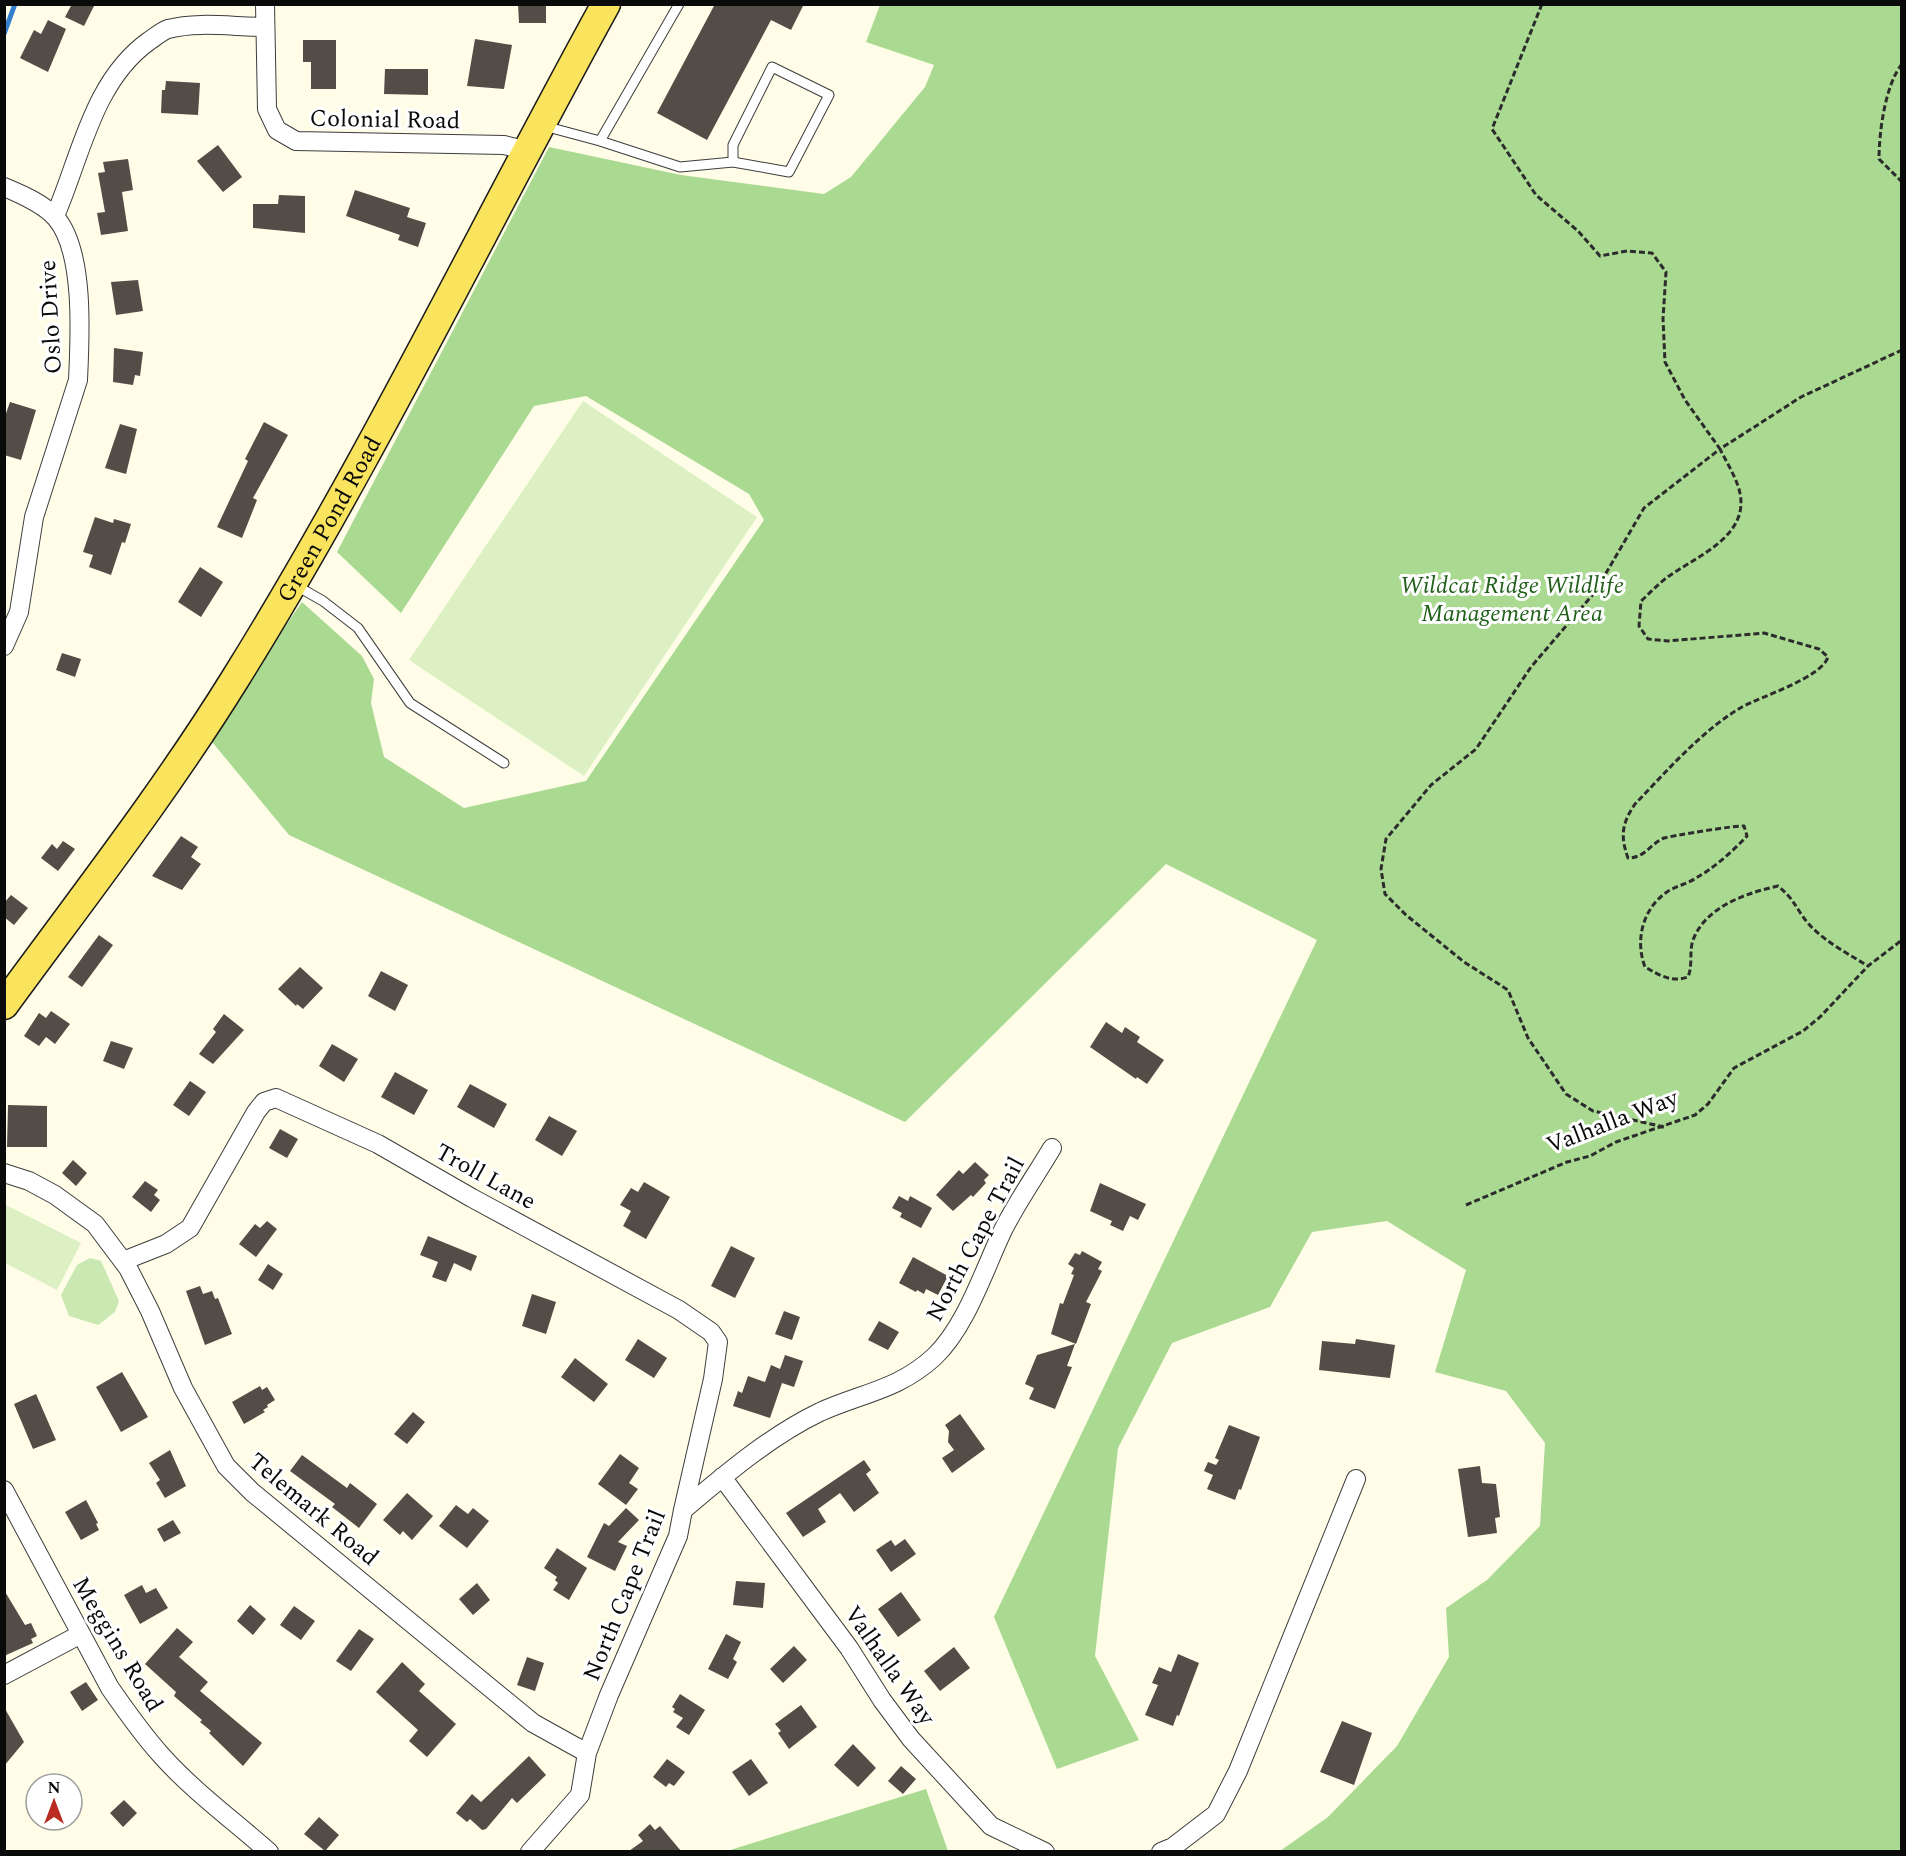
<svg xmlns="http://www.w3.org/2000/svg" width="1906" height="1856" font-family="Spectral,serif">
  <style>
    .green { fill: #c9e8b2 }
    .forest { fill: #aad991 }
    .pitch { fill: #dcf0c4 }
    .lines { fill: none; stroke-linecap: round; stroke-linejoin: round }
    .stream { stroke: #3380ce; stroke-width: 5 }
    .building { fill: #534d47 }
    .service-casing { stroke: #3d3d3d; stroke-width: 11 }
    .minor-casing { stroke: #3d3d3d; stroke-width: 20 }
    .primary-casing { stroke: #1b1b1b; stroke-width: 31 }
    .path { stroke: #2c2c2c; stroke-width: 3; stroke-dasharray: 6 3; stroke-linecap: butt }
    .service { stroke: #fff; stroke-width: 9 }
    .minor { stroke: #fff; stroke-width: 18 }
    .primary { stroke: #fae45d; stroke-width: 28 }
    .labels { text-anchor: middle; stroke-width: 6; stroke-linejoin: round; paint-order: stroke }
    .street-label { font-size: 24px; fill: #0a0a0a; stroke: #fff }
    .park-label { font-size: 24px; font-style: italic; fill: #22611b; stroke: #fff }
  </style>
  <rect width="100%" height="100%" fill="#fffde7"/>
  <!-- green -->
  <path class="green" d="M90 1258 101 1261 119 1301 115 1312 98 1325 69 1316 61 1295 77 1265Z"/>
  <!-- forest -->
  <path class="forest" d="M880 5H1901V1851H1280L1328 1817 1397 1746 1449 1657 1446 1608 1487 1580 1540 1526 1545 1443 1506 1391 1435 1372 1466 1270 1387 1221 1312 1232 1270 1307 1172 1343 1118 1448 1095 1656 1139 1740 1057 1769 994 1617 1317 940 1166 864 905 1122 289 835 208 737 302 602 362 656 374 679 371 703 384 757 464 808 586 781 764 520 749 494 586 396 534 406 401 613 337 552 549 147 681 175 824 194 851 177 925 87 934 65 866 42Z
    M926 1789 948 1851H726H727Z"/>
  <!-- pitch -->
  <path class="pitch" d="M583 401 757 517 584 776 409 660Z
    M4 1204 81 1243 57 1290 5 1263Z"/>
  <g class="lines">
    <!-- stream -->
    <path class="stream" d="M4 34 15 4"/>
  </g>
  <!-- building -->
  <path class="building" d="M72 4H95L84 26 65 17Z
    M518 4H546V23H519Z
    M715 4H804L791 30 771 20 707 140 657 113Z
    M48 20 66 29 48 72 20 58 34 30 41 34Z
    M475 39 512 45 504 89 467 86Z
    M303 40H336V89H311V62H303Z
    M385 69H428V95L384 94Z
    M166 81 200 83 198 115 161 113 162 90H165Z
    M218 145 242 177 223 192 197 161Z
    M128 159 133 190 122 192 128 231 101 235 97 213 105 212 98 173 105 172 103 162Z
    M355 190 410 208 407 217 426 223 418 247 398 240 400 235 346 216Z
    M279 195 305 196V233L253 228V204H278Z
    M138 280 143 311 116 315 111 282Z
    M114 348 143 352 140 376 135 375 133 385 113 382Z
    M10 402 36 410 21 460 4 455V419Z
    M264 422 288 435 253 498 257 500 242 538 217 527 248 461 245 459Z
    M120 424 137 429 126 474 105 468Z
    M95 517 113 523 114 519 131 524 125 543 122 542 111 575 89 567 93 555 83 552Z
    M200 567 223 582 201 617 178 602Z
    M62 653 81 659 75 677 56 670Z
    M181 836 198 847 191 857 201 864 182 890 152 876Z
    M63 841 75 849 58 871 41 858 52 844 57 849Z
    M11 895 28 908 14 925 4 917V903Z
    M99 935 113 945 82 987 68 977Z
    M300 967 323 988 303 1009 297 1004 296 1006 278 989Z
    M381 971 408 985 395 1011 368 996Z
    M51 1011 70 1024 55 1044 46 1037 39 1046 24 1036 39 1013 46 1018Z
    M224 1014 244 1030 213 1064 199 1054 216 1032 213 1029Z
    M1106 1022 1122 1033 1125 1027 1140 1037 1137 1042 1164 1060 1147 1084 1137 1077 1136 1079 1090 1047Z
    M111 1041 133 1048 124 1069 103 1061Z
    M332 1044 358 1059 344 1082 319 1066Z
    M395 1072 428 1090 414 1115 381 1097Z
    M190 1081 206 1092 189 1116 173 1105Z
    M470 1084 507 1104 494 1128 457 1107Z
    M8 1105 47 1106V1147H7Z
    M549 1116 577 1131 562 1156 535 1140Z
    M280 1129 298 1139 287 1158 269 1148Z
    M73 1160 87 1173 76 1186 62 1173Z
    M975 1162 989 1175 984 1180 986 1183 973 1197 971 1195 953 1211 936 1195 959 1170 963 1174Z
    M145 1181 158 1190 154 1195 160 1200 151 1212 132 1197Z
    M644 1182 670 1197 646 1239 623 1226 631 1211 620 1205 631 1188 638 1192Z
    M1100 1183 1146 1204 1138 1220 1130 1216 1123 1231 1110 1225 1112 1221 1090 1211Z
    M899 1196 908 1201 910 1196 932 1208 921 1228 900 1217 902 1213 892 1208Z
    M267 1221 277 1229 256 1257 239 1244 255 1224 260 1228Z
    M428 1236 477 1256 471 1271 454 1263 446 1282 432 1277 438 1262 420 1255Z
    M731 1246 755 1258 735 1298 711 1286Z
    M1082 1251 1102 1262 1098 1269 1102 1271 1086 1302 1091 1304 1076 1344 1051 1334 1060 1303 1063 1304 1074 1275 1071 1274 1074 1268 1068 1264 1075 1253 1080 1255Z
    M913 1257 948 1276 938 1295 926 1289 924 1294 917 1290 916 1292 899 1283Z
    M268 1264 283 1274 273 1290 258 1280Z
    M200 1286 203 1294 212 1291 215 1299 218 1298 232 1334 205 1345 186 1291Z
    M532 1294 556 1302 546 1334 522 1326Z
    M784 1311 800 1317 792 1340 775 1334Z
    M879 1321 899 1332 888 1350 868 1340Z
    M638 1339 667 1358 654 1378 625 1360Z
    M1356 1339 1395 1345 1390 1378 1319 1370 1322 1341 1355 1344Z
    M1075 1344 1067 1366 1072 1367 1055 1409 1029 1399 1034 1388 1025 1384 1037 1355Z
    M785 1355 803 1361 794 1387 782 1383 770 1418 733 1406 738 1391 742 1393 748 1376 765 1382 771 1365 780 1369Z
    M575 1358 608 1384 594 1402 561 1377Z
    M122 1372 148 1417 121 1432 96 1387Z
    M260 1386 262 1390 267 1387 275 1400 267 1405 268 1407 263 1410 265 1412 244 1424 232 1402Z
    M36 1394 56 1440 33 1449 14 1404Z
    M413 1412 425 1422 407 1444 394 1434Z
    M960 1414 985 1449 952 1473 942 1458 954 1450 948 1442 949 1431 945 1425Z
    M1229 1425 1260 1437 1241 1490 1239 1489 1235 1500 1207 1489 1213 1475 1204 1471 1208 1462 1216 1465 1219 1460 1215 1458Z
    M170 1450 186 1486 165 1498 156 1483 160 1480 149 1463Z
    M620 1454 639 1468 629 1483 638 1489 626 1505 598 1484Z
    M302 1455 347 1488 350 1483 377 1504 359 1528 332 1507 335 1504 290 1471Z
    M864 1460 871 1470 866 1474 879 1493 854 1512 840 1493 818 1509 826 1522 803 1537 786 1513Z
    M1480 1466 1482 1483 1496 1484 1500 1517 1495 1518 1497 1533 1468 1537 1458 1469Z
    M407 1493 433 1516 412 1540 403 1531 400 1535 383 1520Z
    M86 1500 98 1523 96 1524 99 1530 81 1540 65 1512Z
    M456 1505 468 1514 473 1508 489 1521 467 1548 439 1526Z
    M626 1508 639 1520 618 1542 627 1546 615 1571 587 1557 604 1523 609 1526Z
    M173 1520 181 1533 164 1542 157 1529Z
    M905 1539 916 1554 891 1572 876 1550 891 1540 895 1546Z
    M557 1548 587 1568 569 1600 553 1590 558 1583 555 1580 557 1577 544 1568Z
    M736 1581 765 1583 763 1608 733 1605Z
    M477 1583 490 1600 473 1615 459 1599Z
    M142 1585 146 1593 156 1588 168 1608 140 1624 124 1595Z
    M4 1590 25 1625 31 1623 37 1636 31 1639 33 1643 4 1656Z
    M901 1592 921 1620 898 1637 878 1609Z
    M250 1605 266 1619 253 1635 237 1621Z
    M294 1606 315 1621 301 1640 280 1625Z
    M177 1628 193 1642 179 1657 208 1682 200 1691 262 1743 243 1766 209 1733 211 1731 200 1722 202 1720 174 1696 176 1692 145 1664Z
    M359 1629 374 1639 351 1671 336 1661Z
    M726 1634 741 1642 733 1659 737 1662 728 1679 708 1669Z
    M794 1646 807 1660 783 1683 770 1669Z
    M954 1647 970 1668 940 1691 924 1671Z
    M1178 1654 1199 1663 1179 1716 1177 1715 1173 1726 1145 1715 1158 1685 1152 1683 1159 1667 1171 1672Z
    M527 1657 544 1663 535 1691 517 1685Z
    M402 1662 425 1684 419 1691 456 1724 427 1757 409 1741 418 1730 376 1692Z
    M86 1682 98 1700 82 1711 70 1692Z
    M680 1694 705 1710 689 1735 676 1727 683 1718 673 1712 675 1709 672 1707Z
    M801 1705 817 1727 789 1749 778 1733 781 1731 775 1724Z
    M4 1707 24 1742 4 1766Z
    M1342 1721 1372 1733 1354 1785 1320 1772Z
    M853 1744 876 1768 858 1787 834 1765Z
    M529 1756 546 1775 517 1803 512 1798 486 1829 482 1830 470 1819 467 1822 456 1813 472 1794 481 1802Z
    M667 1759 685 1772 674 1786 669 1783 666 1787 653 1777Z
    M751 1759 768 1783 749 1796 732 1772Z
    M901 1766 916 1779 903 1794 888 1781Z
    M124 1800 137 1813 123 1827 110 1813Z
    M319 1817 339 1835 325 1851 304 1834Z
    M650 1824 655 1830 660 1826 681 1851H629L643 1841 638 1835Z"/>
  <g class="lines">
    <!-- service casing -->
    <g class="service-casing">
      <path id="service" d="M544 126 600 141 679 4
        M600 141 680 167 733 162 789 172 829 95 772 67 733 145V162
        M295 585 323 601 358 628 410 703 504 763"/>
    </g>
    <!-- minor casing -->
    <g class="minor-casing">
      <path id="minor" d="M265 4 267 109 277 130 296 141 504 145 528 151
        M4 187C21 194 44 204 56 218 85 252 80 337 78 380L34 517 19 612 4 646
        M55 216C81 156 93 81 149 41 155 37 162 31 168 29 198 21 234 27 265 27
        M4 1173 29 1181 55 1195 95 1224 128 1268 150 1311 183 1388 226 1466 252 1492 533 1723 587 1753
        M123 1261 166 1244 190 1228 256 1112 264 1102 276 1098 378 1144 472 1198 679 1310 711 1332 718 1342 713 1379 683 1510
        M722 1477 849 1648 882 1700 911 1739 991 1826 1045 1852
        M4 1490 110 1688C126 1711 142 1734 161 1755 193 1791 233 1820 269 1852
        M4 1675 81 1634
        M530 1852 580 1795 587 1753 609 1695 678 1536 683 1510C726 1474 770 1436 820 1412 862 1393 898 1390 934 1357 966 1327 984 1270 1003 1230 1017 1202 1036 1175 1052 1148
        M1161 1852 1173 1847 1216 1814 1238 1771 1356 1479"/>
    </g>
    <!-- primary casing -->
    <g class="primary-casing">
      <g id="primary">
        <path id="s1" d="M4 1005C83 897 165 792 235 679 371 461 482 229 606 4"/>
      </g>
    </g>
    <!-- path -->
    <path class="path" d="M1542 4 1492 129 1536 195 1578 231 1600 256 1627 251 1652 253 1666 272 1663 319 1665 362 1685 400 1720 449 1801 397 1902 350
      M1902 64C1885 85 1879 133 1879 159L1902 182
      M1664 1127 1593 1111 1566 1094 1528 1038 1508 990 1464 962 1406 915 1385 894 1381 869 1386 839 1431 785 1476 749 1531 667 1595 592 1644 508 1720 449C1726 461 1734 474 1738 486 1755 536 1695 556 1665 579 1656 586 1649 594 1641 601L1639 626 1648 639 1668 641 1764 633 1819 649 1828 657C1821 678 1762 696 1742 707 1701 731 1667 771 1635 804 1622 823 1620 836 1628 858 1645 858 1650 844 1664 838 1671 836 1737 825 1744 826L1747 836C1733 851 1714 868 1696 878 1687 884 1676 886 1667 892 1642 909 1635 941 1645 967 1659 975 1672 983 1688 977 1693 965 1689 951 1693 940 1706 906 1747 893 1778 886 1795 900 1795 907 1807 922 1823 941 1847 953 1868 966
      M1466 1205 1567 1162 1590 1156 1616 1142 1695 1115 1708 1104 1734 1068 1803 1031 1820 1017 1868 966 1902 940"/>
    <!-- service -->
    <use href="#service" class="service"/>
    <!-- minor -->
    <use href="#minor" class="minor"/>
    <!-- primary -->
    <use href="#primary" class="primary"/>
  </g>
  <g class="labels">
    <!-- street labels -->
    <g class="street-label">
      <text transform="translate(385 119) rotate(1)" y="8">Colonial Road</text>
      <text transform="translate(50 317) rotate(-93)" y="8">Oslo Drive</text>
      <text dy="8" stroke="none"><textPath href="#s1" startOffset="585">Green Pond Road</textPath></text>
      <text transform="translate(1612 1121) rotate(-21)" y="8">Valhalla Way</text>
      <text transform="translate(486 1176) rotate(29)" y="8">Troll Lane</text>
      <text transform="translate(975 1239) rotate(-62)" y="8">North Cape Trail</text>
      <text transform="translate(314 1509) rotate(40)" y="8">Telemark Road</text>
      <text transform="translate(624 1595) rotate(-68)" y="8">North Cape Trail</text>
      <text transform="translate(118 1644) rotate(59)" y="8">Meggins Road</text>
      <text transform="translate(890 1665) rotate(55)" y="8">Valhalla Way</text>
    </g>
    <!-- park labels -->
    <g class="park-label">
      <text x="1512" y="593">Wildcat Ridge Wildlife<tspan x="1512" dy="28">Management Area</tspan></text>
    </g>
  </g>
  <!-- border -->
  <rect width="1906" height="1856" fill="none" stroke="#0a0a0a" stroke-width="12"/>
  <!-- north arrow -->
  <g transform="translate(54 1802)"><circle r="28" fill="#ffffff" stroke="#9d9d9d" stroke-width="1.5"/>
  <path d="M0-4.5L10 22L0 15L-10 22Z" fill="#ba2b22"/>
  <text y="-9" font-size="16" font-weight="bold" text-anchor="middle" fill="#0a0a0a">N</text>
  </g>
</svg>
